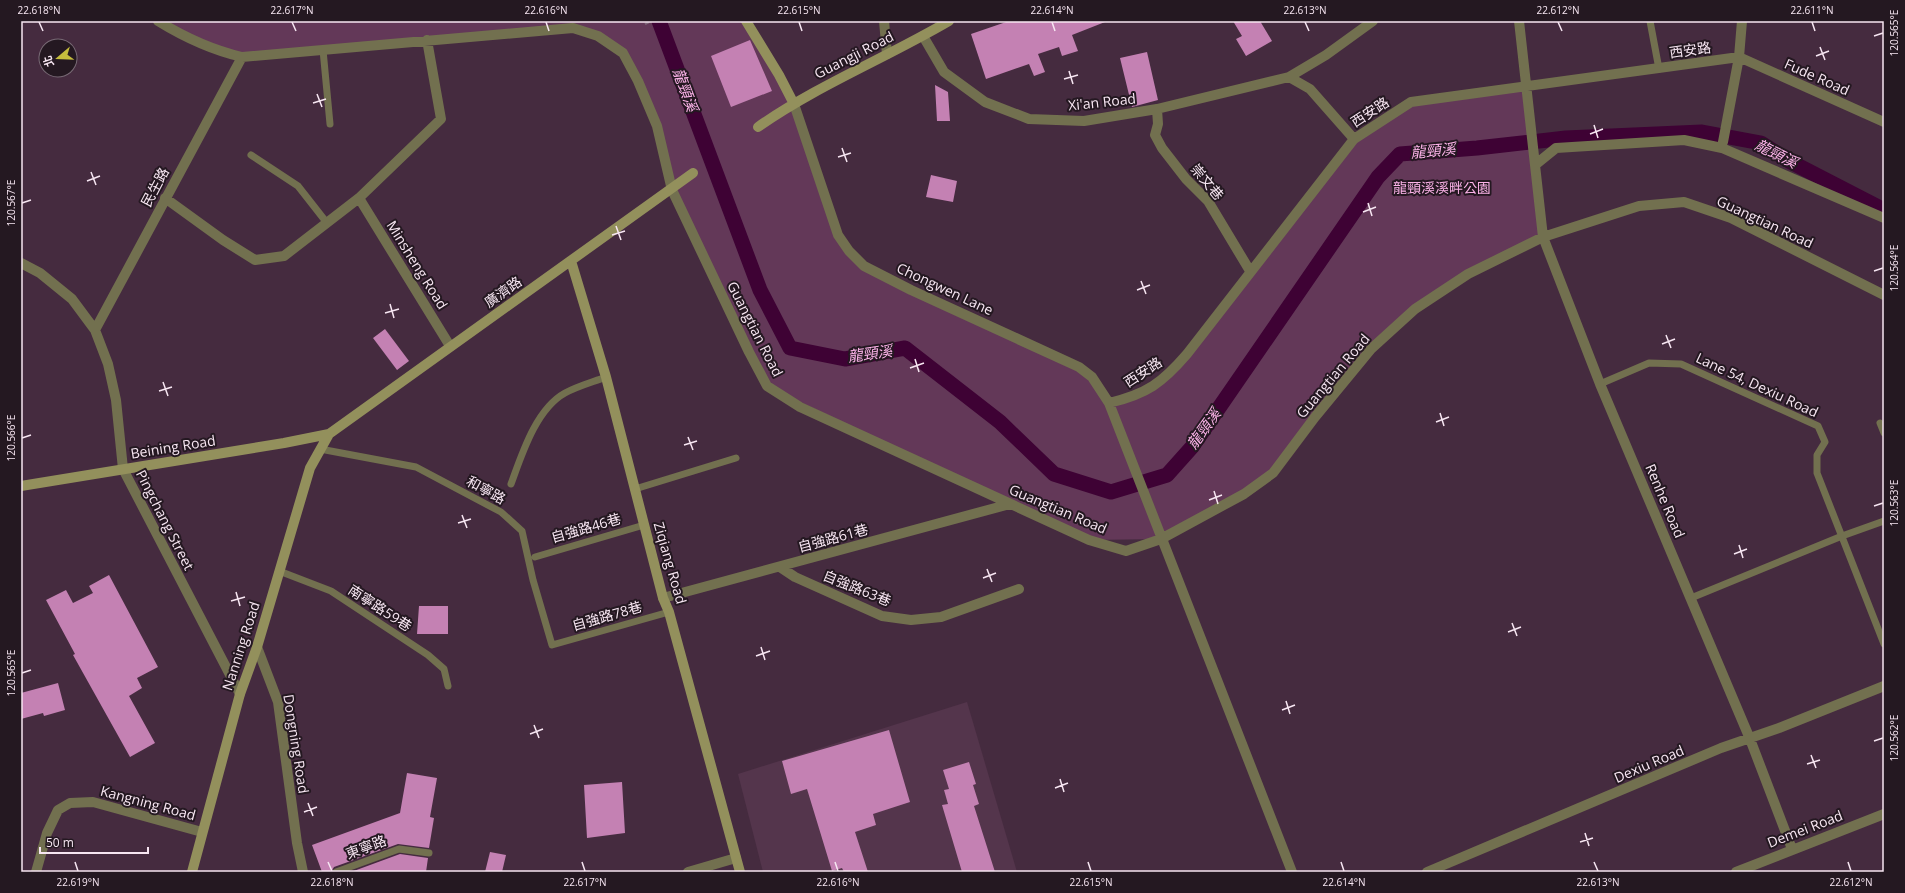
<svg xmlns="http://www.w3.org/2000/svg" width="1905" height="893" font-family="'Open Sans','Noto Sans TC',sans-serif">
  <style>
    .built { fill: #54354c }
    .green { fill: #633858 }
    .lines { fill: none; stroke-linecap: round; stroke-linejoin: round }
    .canal { stroke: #3e0234; stroke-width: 15 }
    .building { fill: #c481b3 }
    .path { stroke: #7e6778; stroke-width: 2.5; stroke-dasharray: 4 2; stroke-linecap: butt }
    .lane { stroke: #72704f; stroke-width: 7 }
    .street { stroke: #72704f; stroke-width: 10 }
    .secondary { stroke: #93905c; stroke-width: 10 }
    .ticks { fill: none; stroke: #f7e6f2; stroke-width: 1.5 }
    .labels { text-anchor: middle; stroke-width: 4; stroke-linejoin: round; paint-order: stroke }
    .street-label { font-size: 14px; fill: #f7e6f2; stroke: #241821 }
    .park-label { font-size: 14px; fill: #fbb2e8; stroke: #241821 }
    .water-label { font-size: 15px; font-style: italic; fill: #fdb4ea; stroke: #241821 }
    .neatline { fill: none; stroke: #f7e6f2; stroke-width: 1.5 }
    .ticks-label { font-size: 10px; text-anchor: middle; fill: #f7e6f2 }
  </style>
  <rect width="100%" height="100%" fill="#452b3f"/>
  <!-- built -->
  <path class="built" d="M967 702 1017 872H763L738 774Z"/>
  <!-- green -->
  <path class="green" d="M158 21H747L797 100 838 235 864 266 1079 367 1109 403 1168 376 1354 139 1411 102 1527 87 1543 237 1468 274 1371 349 1273 473 1161 539 1089 540 767 386 672 190 657 126 623 53 573 28 242 57Z"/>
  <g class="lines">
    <!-- canal -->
    <path class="canal" d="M659 21 760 290 790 348 845 359 905 348 1000 422 1054 474 1111 492 1167 475 1192 447 1378 177 1400 154 1477 148 1566 138 1702 132 1761 143 1789 161 1884 210"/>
  </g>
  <!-- building -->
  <path class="building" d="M1009 21H1105V22L1072 35 1078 51 1062 56 1059 47 1038 54 1045 72 1034 76 1029 64 986 79 971 34Z
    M1233 21H1260L1272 41 1246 56 1236 39 1242 36Z
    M750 40 772 91 731 107 711 56Z
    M1147 52 1158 100 1132 107 1120 58Z
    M935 85 948 92 950 121H937Z
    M931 175 957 181 953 202 926 197Z
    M385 329 409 361 397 370 373 338Z
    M109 575 158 667 137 678 142 688 129 696 155 743 130 757 73 655 75 654 46 600 66 590 73 603 93 593 89 586Z
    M419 606H448V634H417Z
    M58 683 65 710 44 716 43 713 21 719V693Z
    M889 730 910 802 873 814 876 825 855 832 868 872H844L842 868 832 871 807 789 791 794 782 761Z
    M969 762 976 784 973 785 979 804 974 806 995 872H962L942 805 948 804 944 790 949 789 943 770Z
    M407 773 437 778 430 817 434 818 429 848 398 844 334 867 331 872H322L312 845 400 813Z
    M622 782 625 833 587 838 584 785Z
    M490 852 506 855 502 872H485Z
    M400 854 428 858 426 872H351Z"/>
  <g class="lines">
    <!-- path -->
    <path class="path" d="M645 24 651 21"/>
    <!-- lane -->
    <path class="lane" d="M1650 21 1659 69
      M323 50 330 124
      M251 155 298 186 327 223
      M1600 384 1649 363 1681 364 1818 426 1825 442 1817 455V473L1884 644
      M1880 423 1884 433
      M320 449 416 467 501 512 522 531 533 580 552 645 669 612
      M511 484C522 454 536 409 565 393 578 386 593 382 606 377
      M635 489 736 458
      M535 557 644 525
      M279 571 331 591 428 655 444 669 448 686
      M1691 598 1842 536 1884 521
      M336 872 399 849 429 853"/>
    <!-- street -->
    <path class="street" d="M158 21C184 37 212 50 242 57L573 28 598 36 623 53 638 81 657 126 672 190 749 352 767 386 800 407 1089 540 1126 551 1161 539 1244 494 1273 473 1315 417 1371 349 1415 309 1468 274 1543 237 1639 206 1684 202 1731 218 1884 295
      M884 21 887 54
      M1519 21 1543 237 1600 384 1750 739 1792 849
      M923 36 944 72 985 102 1029 119 1084 121 1157 109 1289 77 1326 55 1373 21
      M1289 77 1310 89 1354 139
      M794 104 838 235 849 251 864 266 911 290 1079 367 1092 377 1109 403 1292 872
      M1157 109 1158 124 1155 135 1162 148 1186 179 1208 201 1250 271
      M1723 142 1739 57 1742 21
      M1535 165 1556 148 1684 140 1722 148 1884 218
      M165 198 223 240 255 260 284 256 359 198 441 119 427 40
      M359 198 450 346
      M21 263 40 273 72 299 95 330 108 364 116 400 123 469 240 694
      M95 330 242 57
      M1109 403C1147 394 1162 383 1187 354L1354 139 1411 102 1739 57 1884 122
      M780 567 795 577 882 616 911 620 941 617 1019 589
      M663 598 1010 504
      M257 647 278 702 297 843 303 872
      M36 872 47 833 58 810 70 803 93 802 202 832
      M688 872 736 858
      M1427 872 1721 748 1779 728 1884 686
      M1736 872 1884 814"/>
    <!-- secondary -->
    <path class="secondary" d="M746 21 779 75 794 104
      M758 127C818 85 886 58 949 21
      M571 261 606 377 663 598 669 612 740 872
      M21 486 284 443 329 434 693 173
      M192 872 240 694 257 647 310 468 329 434"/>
  </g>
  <!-- ticks -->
  <path class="ticks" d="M39 22 43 31M292 22 296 31M546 22 549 31M799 22 802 31M1052 22 1055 31M1305 22 1309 31M1558 22 1562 31M1812 22 1815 31M1874 36 1883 33M1820 47 1825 60M1816 56 1829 51M1069 71 1073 84M1064 79 1078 75M317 94 322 107M313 103 326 99M1594 125 1598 138M1590 134 1603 129M842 148 847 162M838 157 851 153M91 172 96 185M87 181 100 176M22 203 31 200M1368 203 1372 216M1363 212 1376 207M616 226 621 240M612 235 625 231M1874 271 1883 268M1141 281 1146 294M1137 290 1150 285M390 304 394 318M385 313 399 309M1666 335 1671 348M1662 344 1675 339M915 359 919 372M910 368 924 363M163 382 168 396M159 391 172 387M1440 413 1444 426M1436 422 1449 417M688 437 693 450M22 438 31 435M684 445 697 441M1214 491 1218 504M1209 500 1222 495M1874 506 1883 503M462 515 467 528M458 523 471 519M1739 545 1743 558M1734 554 1747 549M987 569 992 582M983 578 996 573M236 592 240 606M231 601 245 597M1512 623 1517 636M1508 632 1521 627M761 647 765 660M756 656 770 651M22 673 31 670M1286 701 1290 714M1282 710 1295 705M534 725 539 738M530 734 543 729M1874 741 1883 738M1811 755 1816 768M1807 764 1820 760M1060 779 1064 792M1055 788 1068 783M308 803 313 816M304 812 317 807M1585 833 1589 846M1580 842 1593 838M75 862 78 871M328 862 332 871M582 862 585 871M835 862 838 871M1088 862 1091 871M1341 862 1344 871M1594 862 1598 871M1848 862 1851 871"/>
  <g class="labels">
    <!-- street labels -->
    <g class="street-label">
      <text transform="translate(1690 50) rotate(-8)" y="5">西安路</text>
      <text transform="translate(854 55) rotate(-27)" y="5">Guangji Road</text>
      <text transform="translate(1817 77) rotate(24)" y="5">Fude Road</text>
      <text transform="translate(1102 102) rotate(-6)" y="5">Xi'an Road</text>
      <text transform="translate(1370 112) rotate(-33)" y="5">西安路</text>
      <text transform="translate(1207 182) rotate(50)" y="5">崇文巷</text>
      <text transform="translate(155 187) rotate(-62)" y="5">民生路</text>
      <text transform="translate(1765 222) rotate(25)" y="5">Guangtian Road</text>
      <text transform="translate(417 265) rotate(58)" y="5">Minsheng Road</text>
      <text transform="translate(945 289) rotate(25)" y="5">Chongwen Lane</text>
      <text transform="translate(503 292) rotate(-35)" y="5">廣濟路</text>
      <text transform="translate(755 329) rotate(63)" y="5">Guangtian Road</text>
      <text transform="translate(1143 372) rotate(-33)" y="5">西安路</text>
      <text transform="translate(1333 376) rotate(-50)" y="5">Guangtian Road</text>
      <text transform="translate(1757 385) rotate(25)" y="5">Lane 54, Dexiu Road</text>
      <text transform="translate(173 447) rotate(-9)" y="5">Beining Road</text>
      <text transform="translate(486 490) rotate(29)" y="5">和寧路</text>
      <text transform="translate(1665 501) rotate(67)" y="5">Renhe Road</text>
      <text transform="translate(1058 509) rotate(23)" y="5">Guangtian Road</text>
      <text transform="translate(165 520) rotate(63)" y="5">Pingchang Street</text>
      <text transform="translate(586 528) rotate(-16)" y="5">自強路46巷</text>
      <text transform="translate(833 538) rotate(-15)" y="5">自強路61巷</text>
      <text transform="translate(670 563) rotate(74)" y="5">Ziqiang Road</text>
      <text transform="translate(857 588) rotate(22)" y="5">自強路63巷</text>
      <text transform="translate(380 608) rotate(33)" y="5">南寧路59巷</text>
      <text transform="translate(607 616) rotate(-16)" y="5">自強路78巷</text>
      <text transform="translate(241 646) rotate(-72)" y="5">Nanning Road</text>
      <text transform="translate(296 744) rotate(81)" y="5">Dongning Road</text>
      <text transform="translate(1649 764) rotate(-23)" y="5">Dexiu Road</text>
      <text transform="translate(148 803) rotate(15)" y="5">Kangning Road</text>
      <text transform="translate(1805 829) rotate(-21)" y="5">Demei Road</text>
      <text transform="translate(366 847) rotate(-20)" y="5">東寧路</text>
    </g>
    <!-- park labels -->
    <g class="park-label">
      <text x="1442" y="193">龍頸溪溪畔公園</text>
    </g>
    <!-- water labels -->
    <g class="water-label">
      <text transform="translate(685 90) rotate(70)" y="5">龍頸溪</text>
      <text transform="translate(1433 151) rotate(-5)" y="5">龍頸溪</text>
      <text transform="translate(1776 154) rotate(27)" y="5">龍頸溪</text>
      <text transform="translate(870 354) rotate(-8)" y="5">龍頸溪</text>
      <text transform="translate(1204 429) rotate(-54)" y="5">龍頸溪</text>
    </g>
  </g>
  <!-- border -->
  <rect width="1905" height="893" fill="none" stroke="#241821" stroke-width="44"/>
  <!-- north arrow -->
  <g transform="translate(58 58) rotate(251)"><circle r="19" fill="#241821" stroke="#786a75"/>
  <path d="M0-3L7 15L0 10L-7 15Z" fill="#c5bc3d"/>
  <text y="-6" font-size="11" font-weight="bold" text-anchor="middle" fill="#f7e6f2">北</text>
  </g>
  <!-- scale -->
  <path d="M40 847v6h108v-6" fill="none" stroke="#f7e6f2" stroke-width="2"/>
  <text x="46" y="847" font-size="12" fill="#f7e6f2" stroke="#241821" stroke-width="3" paint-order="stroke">50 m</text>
  <rect x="22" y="22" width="1861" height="849" class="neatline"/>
  <g class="ticks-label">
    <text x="39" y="14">22.618°N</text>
    <text x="292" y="14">22.617°N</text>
    <text x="546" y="14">22.616°N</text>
    <text x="799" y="14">22.615°N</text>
    <text x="1052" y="14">22.614°N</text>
    <text x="1305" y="14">22.613°N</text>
    <text x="1558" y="14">22.612°N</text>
    <text x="1812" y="14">22.611°N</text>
    <text transform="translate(1894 33) rotate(-90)" y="4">120.565°E</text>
    <text transform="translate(11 203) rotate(-90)" y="4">120.567°E</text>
    <text transform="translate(1894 268) rotate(-90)" y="4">120.564°E</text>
    <text transform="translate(11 438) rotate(-90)" y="4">120.566°E</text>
    <text transform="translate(1894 503) rotate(-90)" y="4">120.563°E</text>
    <text transform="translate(11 673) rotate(-90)" y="4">120.565°E</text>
    <text transform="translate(1894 738) rotate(-90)" y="4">120.562°E</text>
    <text x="78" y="886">22.619°N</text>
    <text x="332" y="886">22.618°N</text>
    <text x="585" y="886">22.617°N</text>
    <text x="838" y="886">22.616°N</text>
    <text x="1091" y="886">22.615°N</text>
    <text x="1344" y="886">22.614°N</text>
    <text x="1598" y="886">22.613°N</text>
    <text x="1851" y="886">22.612°N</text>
  </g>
</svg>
